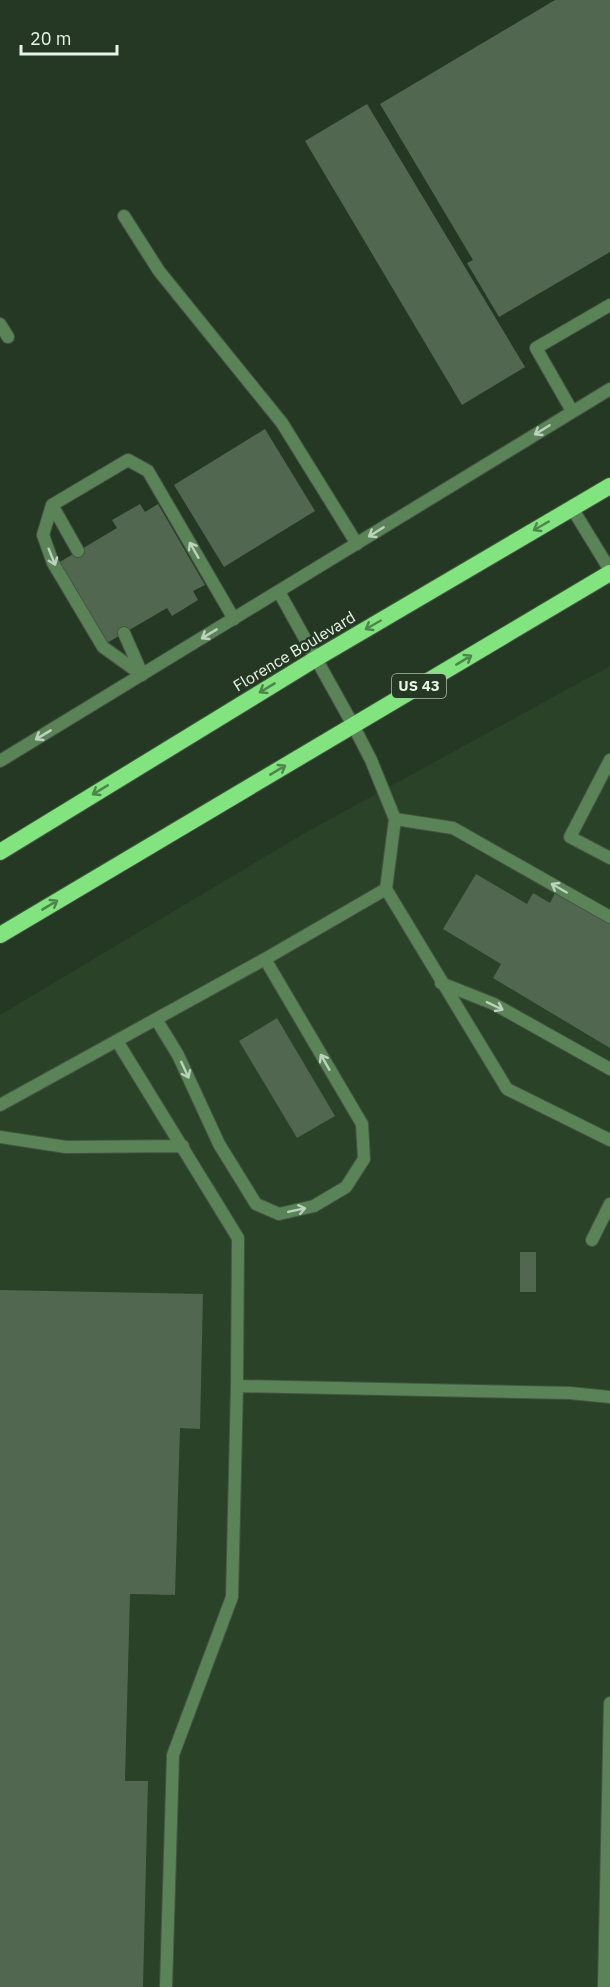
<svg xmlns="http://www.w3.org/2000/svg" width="610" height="1987" font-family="'IBM Plex Sans',sans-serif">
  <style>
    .built { fill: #294228 }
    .building { fill: #526750 }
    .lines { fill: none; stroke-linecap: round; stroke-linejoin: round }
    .service-casing { stroke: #445643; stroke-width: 14 }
    .minor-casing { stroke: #445643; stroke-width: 14 }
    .trunk-casing { stroke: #445643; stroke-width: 18 }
    .service { stroke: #5a8458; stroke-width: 12 }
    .minor { stroke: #5a8458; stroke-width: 12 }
    .trunk { stroke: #81e47e; stroke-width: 16 }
    .oneway { stroke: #bdd2bc }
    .oneway2 { stroke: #4e854c }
    .labels { text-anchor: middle; stroke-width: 5; stroke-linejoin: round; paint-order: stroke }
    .shield { fill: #253824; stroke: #aebcac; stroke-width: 1.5 }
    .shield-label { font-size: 15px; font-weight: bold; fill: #e8f4e7 }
    .street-label { font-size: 16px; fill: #e8f4e7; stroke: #253824 }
  </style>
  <rect width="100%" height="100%" fill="#253824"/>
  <!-- built -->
  <path class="built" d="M610 666V1987H0V1015L303 834Z"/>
  <!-- building -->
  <path class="building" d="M555 0H610V252L499 317 467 263 473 260 380 104Z
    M367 104 525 367 462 405 305 141Z
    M265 429 315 511 224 567 174 485Z
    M140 504 145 512 158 504 205 585 193 591 198 600 172 616 167 608 107 643 58 563 117 528 112 520Z
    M476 874 527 904 533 893 550 903 556 891 610 923V1048L493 978 501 964 443 929Z
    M277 1018 335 1116 297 1138 239 1041Z
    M520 1252H536V1292H520Z
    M0 1290 203 1294 200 1429 180 1428 175 1595 130 1594 125 1781H148L143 1987H0Z"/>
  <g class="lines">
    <!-- service casing -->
    <g class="service-casing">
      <path id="service" d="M124 216 159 271 282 423 357 544
        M0 324 8 337
        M572 411 536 348 610 305
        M52 505 78 551
        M572 508 610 570
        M124 633 142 674
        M142 675 103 647 53 563 43 535 52 505 128 460 148 471 234 619
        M610 760 570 837 610 858
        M395 819 453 828 610 917
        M386 889 507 1089 610 1140
        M441 983 494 1004 610 1069
        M156 1019 178 1055 219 1144 256 1204 279 1214 314 1206 346 1187 364 1159 362 1124 265 959
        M117 1041 238 1238 237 1386 570 1393 610 1397
        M0 1105 265 959 386 889 395 819 371 760 353 725
        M0 1137 66 1147 183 1146
        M592 1240 610 1204
        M166 1987 173 1755 232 1597 237 1386
        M604 1987 610 1703"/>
    </g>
    <!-- minor casing -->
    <g class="minor-casing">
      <path id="minor" d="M279 592 353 725
        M0 761 610 389"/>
    </g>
    <!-- trunk casing -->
    <g class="trunk-casing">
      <path id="trunk" d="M0 852 317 658 610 486
        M0 935 610 573"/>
    </g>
    <!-- service -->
    <use href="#service" class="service"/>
    <!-- minor -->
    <use href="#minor" class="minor"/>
    <!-- trunk -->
    <use href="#trunk" class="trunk"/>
  </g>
  <!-- one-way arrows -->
  <defs><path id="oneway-shaft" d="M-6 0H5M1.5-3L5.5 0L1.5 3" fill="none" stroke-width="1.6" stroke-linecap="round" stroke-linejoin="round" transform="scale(1.5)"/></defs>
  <g class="oneway">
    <use href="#oneway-shaft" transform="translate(542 430) rotate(148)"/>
    <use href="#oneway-shaft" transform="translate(376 532) rotate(148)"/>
    <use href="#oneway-shaft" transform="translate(194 550) rotate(-120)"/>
    <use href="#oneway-shaft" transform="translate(52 557) rotate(68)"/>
    <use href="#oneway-shaft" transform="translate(209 634) rotate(149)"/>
    <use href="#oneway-shaft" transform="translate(43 735) rotate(149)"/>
    <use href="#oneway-shaft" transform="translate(559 888) rotate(-150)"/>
    <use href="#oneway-shaft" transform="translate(495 1006) rotate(26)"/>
    <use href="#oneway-shaft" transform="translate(325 1062) rotate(-120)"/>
    <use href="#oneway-shaft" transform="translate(185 1070) rotate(65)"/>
    <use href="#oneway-shaft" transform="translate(297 1210) rotate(-12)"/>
  </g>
  <g class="oneway2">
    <use href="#oneway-shaft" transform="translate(541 526) rotate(150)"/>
    <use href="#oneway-shaft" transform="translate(373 625) rotate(150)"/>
    <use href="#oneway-shaft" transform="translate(464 660) rotate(-31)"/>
    <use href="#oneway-shaft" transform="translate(267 688) rotate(149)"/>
    <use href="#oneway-shaft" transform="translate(278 770) rotate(-31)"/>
    <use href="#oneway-shaft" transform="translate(100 790) rotate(149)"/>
    <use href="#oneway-shaft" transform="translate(50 905) rotate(-31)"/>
  </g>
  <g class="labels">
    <!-- shield labels -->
    <rect class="shield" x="392" y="674" width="54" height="24" rx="4.5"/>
    <g class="shield-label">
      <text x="419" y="691">US 43</text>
    </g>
    <!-- street labels -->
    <g class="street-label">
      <text transform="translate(294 651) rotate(-31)" y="6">Florence Boulevard</text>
    </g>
  </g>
  <!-- scale -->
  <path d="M21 45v9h96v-9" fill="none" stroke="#e8f4e7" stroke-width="3"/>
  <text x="30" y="45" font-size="18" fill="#e8f4e7" stroke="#253824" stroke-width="4.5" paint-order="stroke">20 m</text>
</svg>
